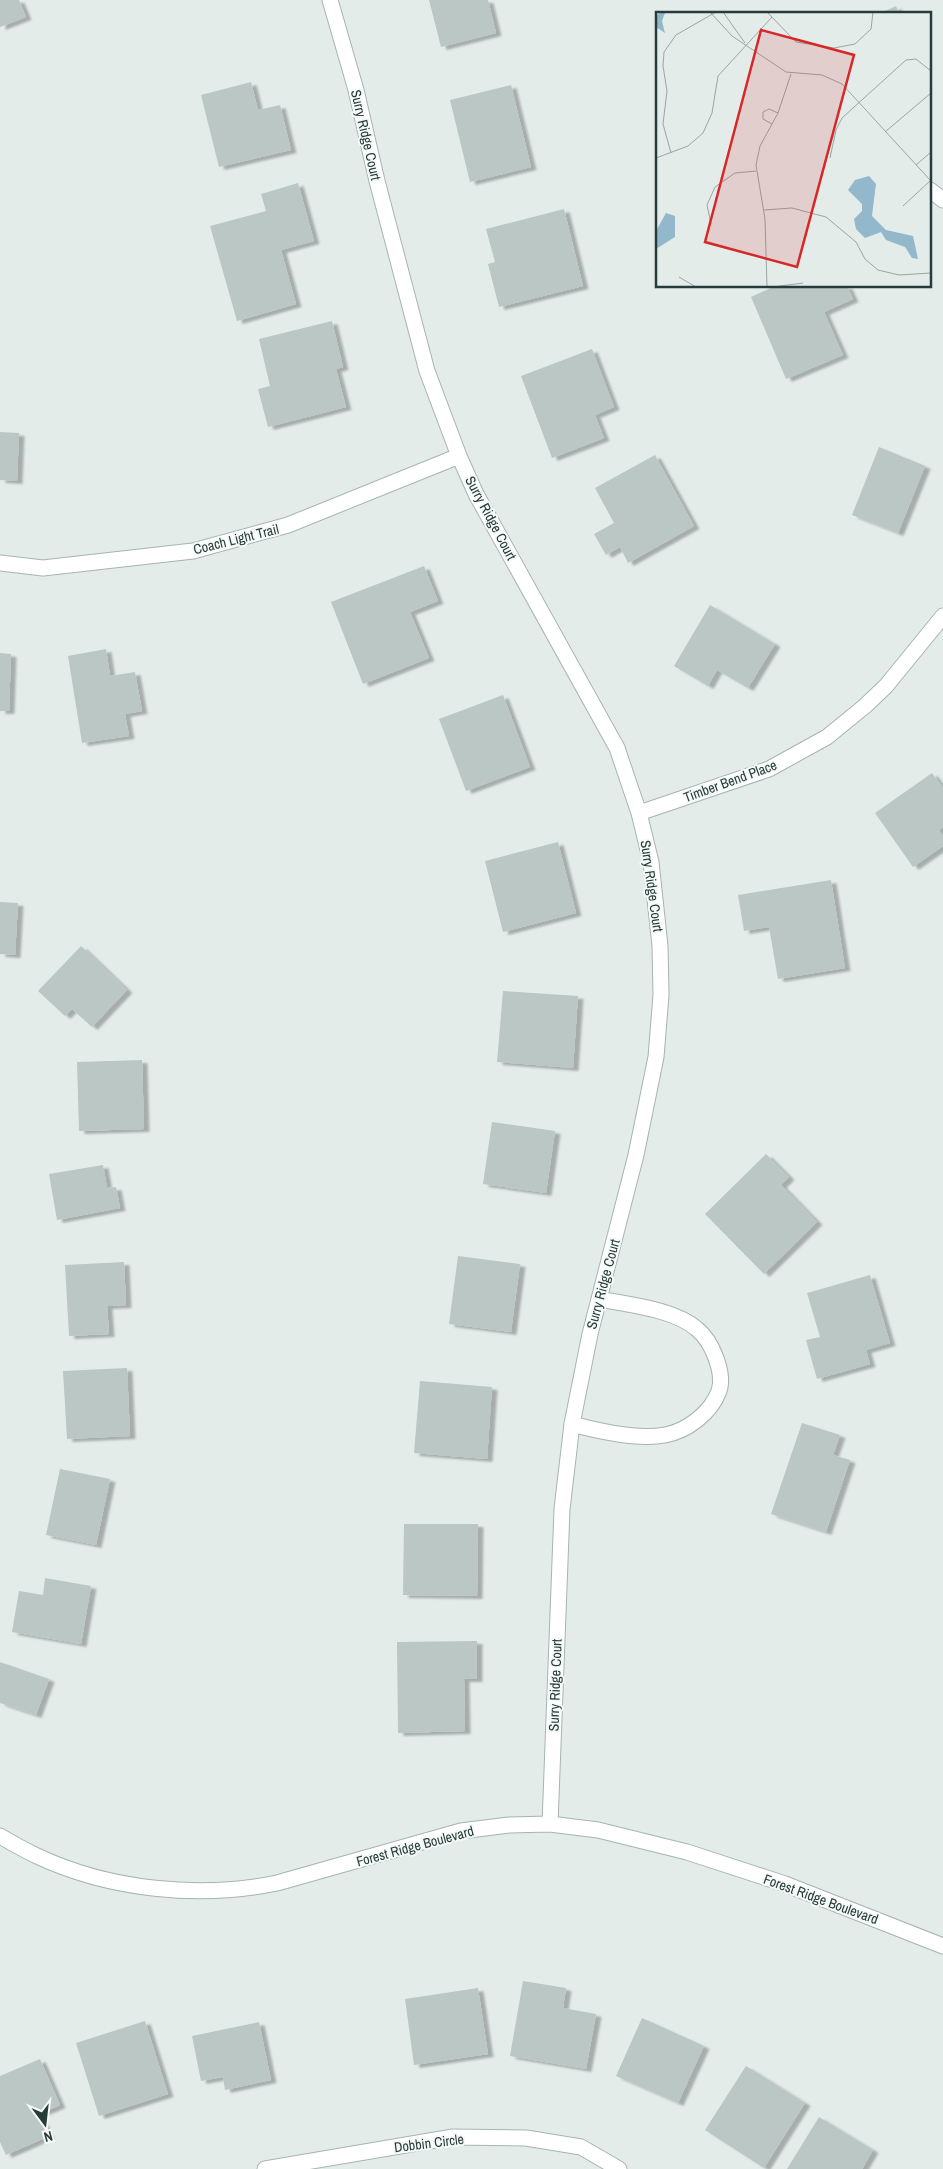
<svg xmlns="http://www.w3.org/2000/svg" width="943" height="2169" font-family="'Archivo Narrow',sans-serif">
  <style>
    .building { fill: #bac7c4; filter: url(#shadow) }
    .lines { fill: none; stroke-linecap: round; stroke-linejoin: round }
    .service-casing { stroke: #a7b4b2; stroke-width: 17 }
    .minor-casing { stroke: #a7b4b2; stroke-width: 17 }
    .service { stroke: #fff; stroke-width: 15 }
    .minor { stroke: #fff; stroke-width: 15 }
    .labels { text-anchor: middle; stroke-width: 4; stroke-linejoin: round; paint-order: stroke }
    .street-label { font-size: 14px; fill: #263c3a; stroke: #f5f9f7 }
    .inset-road { fill: none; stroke: #98a6a4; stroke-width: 1 }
    .view { fill: #d62828; fill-opacity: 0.15; stroke: #d62828; stroke-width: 2.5 }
    .inset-edge { fill: none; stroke: #263c3a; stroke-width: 2.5 }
  </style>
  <defs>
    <filter id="shadow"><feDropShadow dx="5.5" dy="3" stdDeviation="1" flood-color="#0004"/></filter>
  </defs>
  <rect width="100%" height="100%" fill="#e4ecea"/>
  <!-- building -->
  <path class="building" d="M0 0H19L26 17 0 27Z
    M429 0H488L496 33 441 47Z
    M896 6 899 14H879Z
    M251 82 258 110 280 105 291 150 219 167 201 95Z
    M511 85 531 167 470 182 450 100Z
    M298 183 314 241 281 250 296 304 237 321 210 226 266 211 261 194Z
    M564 209 583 286 499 307 488 264 495 262 486 229Z
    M775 286H847L853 299 824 312 843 355 786 379 751 297Z
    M332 321 343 367 336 369 346 407 268 427 258 389 270 386 259 339Z
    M592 349 614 407 595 415 604 438 552 458 521 376Z
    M0 432 19 433 17 481 0 480Z
    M879 447 925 466 898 533 852 515Z
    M655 455 694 526 628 563 620 547 606 555 594 534 614 523 595 488Z
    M424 566 438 601 410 612 429 658 363 684 331 602Z
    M710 605 775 644 748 688 717 670 708 686 674 666Z
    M106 649 110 676 135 672 142 711 125 714 129 736 82 743 68 656Z
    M0 653 11 654 9 711H0Z
    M503 695 530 767 466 791 439 719Z
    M932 773 943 788V827L939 830 943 836V846L913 867 875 813Z
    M558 842 576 913 503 932 485 861Z
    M831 880 845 968 778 979 769 927 744 931 738 895Z
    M0 902 18 903 15 955 0 954Z
    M81 946 127 990 92 1027 72 1009 65 1016 38 991Z
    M503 991 578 996 573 1068 497 1062Z
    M142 1060 144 1129 79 1131 77 1062Z
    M492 1122 555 1131 546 1193 483 1184Z
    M766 1154 789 1177 781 1185 817 1222 764 1274 705 1214Z
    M103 1165 107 1188 116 1187 120 1208 57 1220 49 1174Z
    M458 1256 520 1264 511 1332 449 1324Z
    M124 1262 126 1305 107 1306 109 1334 69 1336 65 1265Z
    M870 1275 890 1343 866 1350 870 1364 817 1379 806 1340 820 1337 807 1293Z
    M127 1368 130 1436 67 1439 63 1371Z
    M420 1381 492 1387 487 1459 414 1453Z
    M802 1423 840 1435 833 1455 850 1460 826 1532 771 1514Z
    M60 1469 110 1479 96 1545 46 1535Z
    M404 1524H478L477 1596 403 1595Z
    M45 1578 91 1586 81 1644 12 1632 19 1591 43 1595Z
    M477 1641V1679H464L465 1731 398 1733 397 1642Z
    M0 1662 49 1679 36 1715 0 1703Z
    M523 1981 566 1988 563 2008 596 2014 586 2069 510 2056Z
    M478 1988 488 2054 414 2065 405 1999Z
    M642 2018 704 2046 678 2103 616 2076Z
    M145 2021 168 2094 99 2116 76 2043Z
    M259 2022 271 2080 225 2090 223 2077 201 2081 192 2036Z
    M40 2059 60 2105 39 2114 49 2136 6 2155 0 2142V2076Z
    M746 2066 805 2103 764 2168 705 2130Z
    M819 2117 873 2150 862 2169H787Z"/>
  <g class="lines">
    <!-- service casing -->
    <g class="service-casing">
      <path id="service" d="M572 1424C598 1431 638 1440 665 1435 687 1431 711 1413 719 1391 725 1373 712 1341 697 1329 674 1309 629 1305 600 1299"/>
    </g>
    <!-- minor casing -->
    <g class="minor-casing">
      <path id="minor" d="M330 0 356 90 377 181 427 371 459 456 476 494 617 748 639 813 651 862 660 946 661 995 656 1057 636 1155 590 1334 572 1424 562 1509 550 1824
        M930 190 943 200
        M0 563 43 568 193 551 288 525 459 456
        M639 813 769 769 827 737 865 706 886 686 943 616
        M0 1836C12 1843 24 1850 37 1856 109 1890 200 1899 277 1883L461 1831 509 1825 550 1824 598 1830 687 1852 785 1884 943 1946
        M265 2169 453 2137 526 2138 581 2147 619 2169"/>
    </g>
    <!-- service -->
    <use href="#service" class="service"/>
    <!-- minor -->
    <use href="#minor" class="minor"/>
  </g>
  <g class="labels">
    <!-- street labels -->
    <g class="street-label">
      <text transform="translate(366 135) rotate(77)" y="5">Surry Ridge Court</text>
      <text transform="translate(491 518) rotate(62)" y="5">Surry Ridge Court</text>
      <text transform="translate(236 539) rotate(-14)" y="5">Coach Light Trail</text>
      <text transform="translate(730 781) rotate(-20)" y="5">Timber Bend Place</text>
      <text transform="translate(652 886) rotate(82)" y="5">Surry Ridge Court</text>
      <text transform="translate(603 1284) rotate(-75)" y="5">Surry Ridge Court</text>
      <text transform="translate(555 1685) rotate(-88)" y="5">Surry Ridge Court</text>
      <text transform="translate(415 1846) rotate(-15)" y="5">Forest Ridge Boulevard</text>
      <text transform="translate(821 1899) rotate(20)" y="5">Forest Ridge Boulevard</text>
      <text transform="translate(429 2143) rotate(-7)" y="5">Dobbin Circle</text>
    </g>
  </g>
  <!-- overview -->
  <g transform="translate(656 12)">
    <rect width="275" height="275" fill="#e4ecea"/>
    <path d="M5 0 9 1 6 9 9 21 0 15V4ZM213 164 220 172 216 204 230 218 257 224 262 247 256 246 249 235 230 228 225 220 209 226 200 217 198 207 206 199V192L192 178 199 168ZM10 201 19 204V225L0 237V219Z" fill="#93b8cb"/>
    <path class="inset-road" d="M54 0 76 24 130 60 166 63 186 72 275 169M67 0 89 31M111 0 140 30 178 36 199 32 215 17 217 0M116 112 107 107V100L113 97 122 101M229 120 275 81M15 141 7 112 11 79 7 54 8 40 20 23 60 0M0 146 32 134 47 121 56 101 62 64 116 5M174 146 180 118 186 106 250 48 260 47 275 59M260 153 275 140M247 194 275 168M108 198 136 196 170 205 200 230 209 247 222 258 243 263 275 261M55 212 51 193 59 175 79 161 100 159M23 265 40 275M111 275 109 207 100 153 104 134 122 101 135 62M117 275 147 271"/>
    <path class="view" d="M105 18 198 43 141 255 49 230Z"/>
    <rect width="275" height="275" class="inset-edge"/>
  </g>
  <!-- north arrow -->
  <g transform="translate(45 2124) rotate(165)" stroke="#f5f9f7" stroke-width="4" paint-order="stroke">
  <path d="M0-4L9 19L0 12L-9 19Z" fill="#263c3a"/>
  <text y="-8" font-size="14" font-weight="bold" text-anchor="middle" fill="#263c3a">N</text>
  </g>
</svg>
